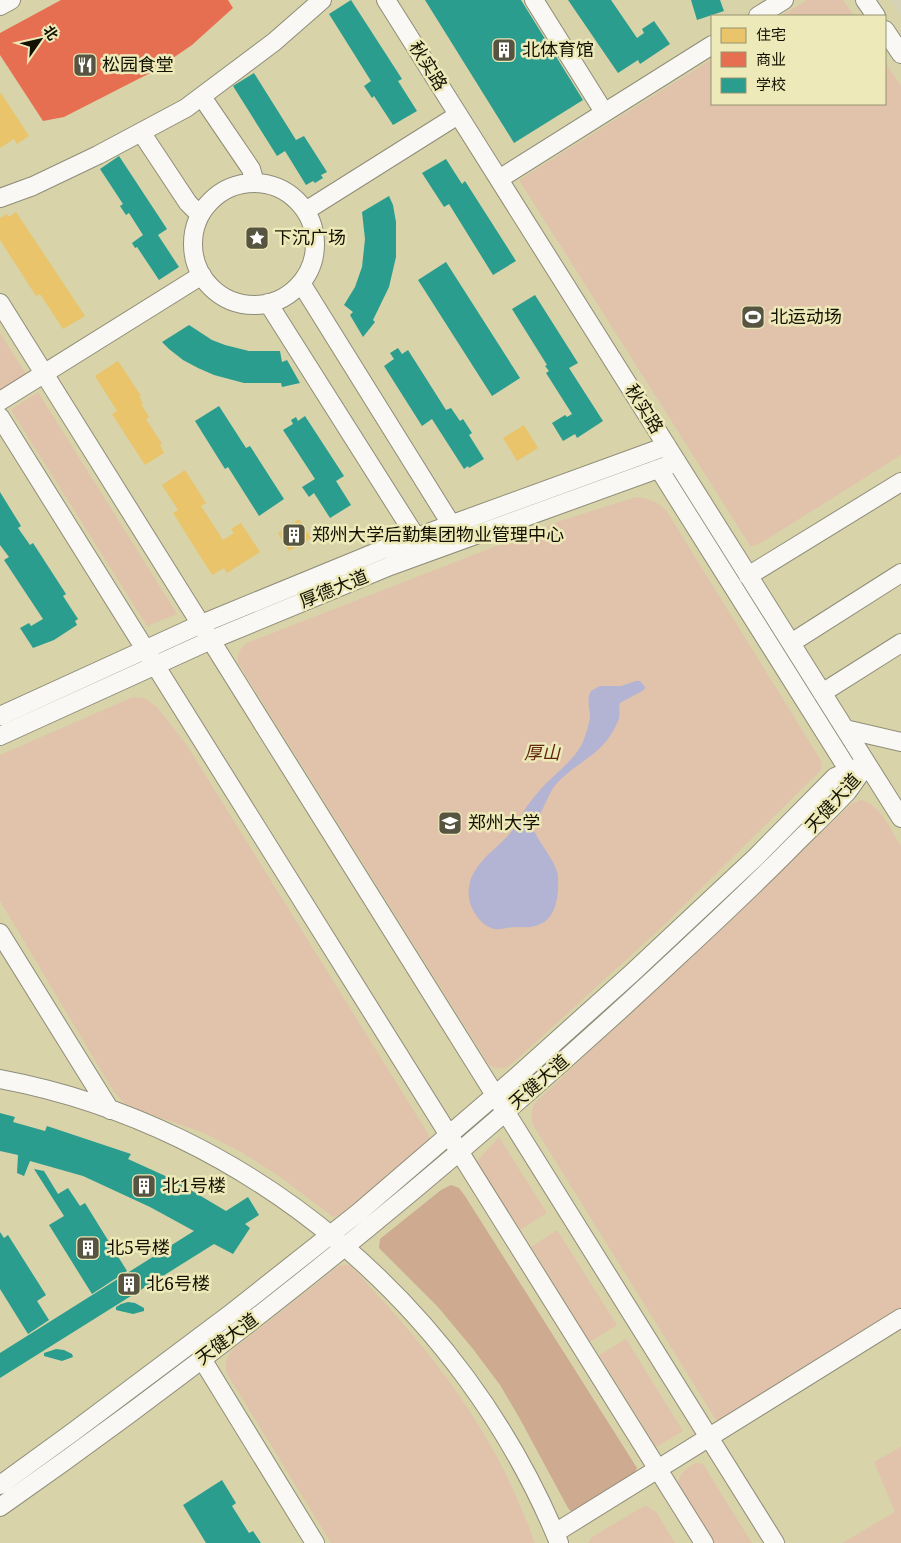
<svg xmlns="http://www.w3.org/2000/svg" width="901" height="1543" font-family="'Noto Serif','Noto Sans SC',serif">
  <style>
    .built { fill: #d8d3a9; fill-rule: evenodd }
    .green { fill: #e1c3ab }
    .forest { fill: #cdaa90 }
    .water { fill: #b3b3d4 }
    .homes { fill: #e9c46a }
    .shops { fill: #e76f51 }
    .schools { fill: #2a9d8f }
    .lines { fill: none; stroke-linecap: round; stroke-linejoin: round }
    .minor-casing { stroke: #8f8d79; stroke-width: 20 }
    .minor { stroke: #f9f8f4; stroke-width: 18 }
    .labels { text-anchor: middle; stroke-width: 5; stroke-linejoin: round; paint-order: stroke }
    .poi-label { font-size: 18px; fill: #131102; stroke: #eee9b9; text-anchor: start }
    .street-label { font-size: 18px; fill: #131102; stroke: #eee9b9 }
    .park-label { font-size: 18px; font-style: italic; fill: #61270d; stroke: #eee9b9 }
  </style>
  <rect width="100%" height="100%" fill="#d5d2b8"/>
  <!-- built -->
  <path class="built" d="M0 0H891L901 15V1543H0ZM712 16H885V104H712Z"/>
  <!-- green -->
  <path class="green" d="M807 0H843L854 16H781Z
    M712 59V104H885V62L901 86V455L764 541 751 547 519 180Z
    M0 333 26 374 0 390Z
    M38 392 177 614 147 626 11 410Z
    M636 497C649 498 656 501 666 510L820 759 822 765 820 771 662 927 514 1062C504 1069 500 1071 489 1065L238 663C237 653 240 649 247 643L563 520Z
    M133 697 144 698 157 707 186 744 427 1132 430 1139 426 1144 340 1215 333 1217 279 1176 241 1152 204 1133 127 1106 114 1092 0 901V755Z
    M861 800C881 805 890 829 901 846V1308L722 1422 718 1423 533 1125 531 1115 534 1104 851 804Z
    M499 1137 547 1213 520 1230 477 1161Z
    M557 1230 617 1325 590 1342 531 1247Z
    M340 1265H350C396 1315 442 1365 477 1423 501 1460 520 1502 535 1543H331L226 1372V1361L231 1351Z
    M626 1339 683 1431 656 1447 599 1355Z
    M901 1447V1543H842L895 1512 874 1462Z
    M696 1463 703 1464 752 1543H714L678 1483C680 1472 687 1468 696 1463Z
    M646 1506 656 1512 675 1543H588L592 1537 639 1509Z"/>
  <!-- forest -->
  <path class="forest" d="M451 1185 459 1188 465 1196 637 1468 633 1476 576 1511H571L568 1508 520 1419 500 1385 473 1349 438 1307 379 1248 380 1239 441 1190Z"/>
  <!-- water -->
  <path class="water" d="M636 681H640L645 687 644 690 620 703C618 709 621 715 618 721 603 756 580 759 557 783 547 794 543 814 532 826 538 843 556 860 558 876 559 895 557 921 535 926 529 928 522 927 516 927 509 927 501 930 494 929 480 925 471 910 469 898 465 866 496 851 512 831 517 824 520 818 524 811 528 804 534 797 540 790 553 775 571 763 581 746 585 738 589 725 590 717 590 707 586 700 591 691L600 686H621Z"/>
  <!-- homes -->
  <path class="homes" d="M1 93 29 136 17 144 14 139 0 148V94Z
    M16 212 85 316 63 329 40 294 36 296 0 240V218L7 214 9 217Z
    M118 361 141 396 139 397 143 403 141 404 149 417 146 419 162 444 160 445 164 453 145 465 112 414 117 411 95 376Z
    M524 425 538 448 517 461 503 438Z
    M185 470 206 503 201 506 223 540 234 533 231 529 241 523 260 552 227 573 224 568 212 575 173 513 178 510 162 485Z
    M299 519 311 538 289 551 278 533Z"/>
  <!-- shops -->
  <path class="shops" d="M61 0H228L233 8 192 45 154 71 64 117 43 121 0 55V33Z"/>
  <!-- schools -->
  <path class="schools" d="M351 0 402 79 398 81 417 111 393 125 374 96 372 98 364 86 371 81 329 14Z
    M425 0H521L583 100 514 143Z
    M568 0H611L637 38 644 33 642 29 654 21 670 44 640 64 638 60 618 73Z
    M691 0H720L724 11 697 20Z
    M254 73 296 140 304 136 327 172 321 175 323 178 315 183 313 181 306 185 285 151 277 156 233 86Z
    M119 156 167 229 158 235 179 267 159 280 137 247 135 248 132 243 143 235 129 213 126 215 120 206 123 204 100 169Z
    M446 159 462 184 465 181 516 261 493 275 449 204 444 207 422 173Z
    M389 196 393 205 396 222V257L389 287 373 320 375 322 363 337 350 315 353 312 344 305 355 287 362 267 365 239 362 212Z
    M446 262 520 378 492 396 418 280Z
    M535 295 578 363 569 368 603 421 577 438 575 434 563 441 552 423 565 415 567 417 572 414 546 373 549 371 545 366 547 365 512 309Z
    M189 325 212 340 225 345 249 351H280L282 362 287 360 300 383 282 387 281 383H244L214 375 198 368 183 360 169 349 162 342Z
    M398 348 402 354 408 350 446 410 451 408 460 421 463 419 472 433 469 435 484 459 469 468 468 466 464 469 432 419 422 426 384 366 394 359 390 353Z
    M219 406 246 448 250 446 284 499 259 516 228 467 225 469 195 421Z
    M305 416 344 476 336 481 351 505 330 518 314 493 309 497 302 487 315 479 283 430 293 424 291 420 296 417 298 421Z
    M0 492 21 526 18 528 30 545 33 543 66 594 63 596 78 619 75 621 77 625 54 640 33 648 20 628 29 623 31 626 43 619 4 560 9 557 0 545Z
    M0 1113 15 1117 13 1122 45 1131 47 1126 131 1154 128 1159 172 1179 226 1211 248 1197 259 1215 245 1224 250 1228 233 1254 214 1244 0 1378V1353L194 1231 150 1207 83 1176 30 1161 24 1176 17 1173 18 1155 0 1151Z
    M34 1169 44 1171 58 1194 68 1188 80 1206 85 1203 127 1271 92 1294 49 1225 64 1216Z
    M0 1232 4 1238 8 1235 46 1295 37 1301 49 1320 28 1334 0 1289Z
    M128 1302 135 1303 144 1308V1311L133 1314 116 1310V1307L121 1304Z
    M56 1349 64 1350 72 1354 73 1357 62 1361 44 1356V1353Z
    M222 1480 236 1503 232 1506 249 1533 253 1531 261 1543H206L183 1505Z"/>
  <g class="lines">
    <!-- minor casing -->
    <g class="minor-casing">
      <path id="minor" d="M386 0 901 818
        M534 0 604 112
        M865 0 876 16
        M0 6 11 0
        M758 16 784 0
        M885 30 901 54
        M202 97 251 169 255 183
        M141 132 188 203 200 215
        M499 179 712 45
        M193 244a61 61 0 1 1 122 0a61 61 0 1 1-122 0Z
        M0 198 33 186 98 155 186 108 274 42 322 0
        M307 210 458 115
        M301 283 451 524
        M0 303 775 1543
        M268 303 416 537
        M0 401 202 275
        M0 417 704 1543
        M659 469 849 771
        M748 576 901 482
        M791 643 901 573
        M822 693 901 643
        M0 716 199 625 384 549 667 446
        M845 729 901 742
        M0 736 211 640 390 566 677 462
        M0 933 110 1110
        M0 1079C251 1126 463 1309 559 1543
        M202 1359 315 1543
        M0 1485 73 1432 229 1315 358 1213 515 1078 631 974 756 857 835 777 866 764
        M0 1507C231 1345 450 1168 657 976 703 933 750 890 794 845 812 827 830 810 847 792 854 783 860 773 867 764
        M555 1533 901 1318"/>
    </g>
    <!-- minor -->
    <use href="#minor" class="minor"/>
  </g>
  <!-- icons -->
  <defs>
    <g id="building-square" transform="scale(1.25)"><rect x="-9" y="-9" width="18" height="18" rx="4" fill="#575542" stroke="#eee9b9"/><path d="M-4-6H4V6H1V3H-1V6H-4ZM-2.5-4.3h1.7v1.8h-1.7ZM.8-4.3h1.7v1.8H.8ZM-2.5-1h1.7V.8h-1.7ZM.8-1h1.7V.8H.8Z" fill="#fff"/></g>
    <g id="restaurant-square" transform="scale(1.25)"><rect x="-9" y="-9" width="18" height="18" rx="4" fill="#575542" stroke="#eee9b9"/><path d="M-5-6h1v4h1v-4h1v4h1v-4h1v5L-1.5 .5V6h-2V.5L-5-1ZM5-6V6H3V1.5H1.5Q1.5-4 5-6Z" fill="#fff"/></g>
    <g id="sight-square" transform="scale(1.25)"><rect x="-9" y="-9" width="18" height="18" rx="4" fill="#575542" stroke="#eee9b9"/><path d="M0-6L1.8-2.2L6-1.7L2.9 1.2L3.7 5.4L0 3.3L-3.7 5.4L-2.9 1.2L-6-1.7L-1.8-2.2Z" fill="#fff"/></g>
    <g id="stadium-square" transform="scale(1.25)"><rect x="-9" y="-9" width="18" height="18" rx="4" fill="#575542" stroke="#eee9b9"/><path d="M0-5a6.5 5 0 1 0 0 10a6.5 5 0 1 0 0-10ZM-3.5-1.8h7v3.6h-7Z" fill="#fff"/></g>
    <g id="university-square" transform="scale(1.25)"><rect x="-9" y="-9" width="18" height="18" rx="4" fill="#575542" stroke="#eee9b9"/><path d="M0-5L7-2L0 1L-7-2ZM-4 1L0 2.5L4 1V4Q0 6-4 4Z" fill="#fff"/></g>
  </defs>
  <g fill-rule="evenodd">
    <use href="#building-square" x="504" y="50"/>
    <use href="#restaurant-square" x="85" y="65"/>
    <use href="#sight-square" x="257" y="238"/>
    <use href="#stadium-square" x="753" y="317"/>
    <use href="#building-square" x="294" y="535"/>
    <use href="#university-square" x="450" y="823"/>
    <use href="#building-square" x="144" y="1186"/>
    <use href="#building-square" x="88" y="1248"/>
    <use href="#building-square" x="129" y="1284"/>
  </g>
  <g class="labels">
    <!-- poi labels -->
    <g class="poi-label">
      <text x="522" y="56">北体育馆</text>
      <text x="102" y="71">松园食堂</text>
      <text x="274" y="244">下沉广场</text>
      <text x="770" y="323">北运动场</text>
      <text x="312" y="541">郑州大学后勤集团物业管理中心</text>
      <text x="468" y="829">郑州大学</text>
      <text x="162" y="1192">北1号楼</text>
      <text x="106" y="1254">北5号楼</text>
      <text x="146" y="1290">北6号楼</text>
    </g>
    <!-- street labels -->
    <g class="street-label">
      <text transform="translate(428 66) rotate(58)" y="6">秋实路</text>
      <text transform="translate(644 409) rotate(58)" y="6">秋实路</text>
      <text transform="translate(334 589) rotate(-22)" y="6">厚德大道</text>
      <text transform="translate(833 803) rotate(-48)" y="6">天健大道</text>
      <text transform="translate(539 1082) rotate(-41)" y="6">天健大道</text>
      <text transform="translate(227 1339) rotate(-37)" y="6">天健大道</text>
    </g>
    <!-- park labels -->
    <g class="park-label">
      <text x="542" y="759">厚山</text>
    </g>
  </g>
  <!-- legend -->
  <rect x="711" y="15" width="175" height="90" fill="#eee9b9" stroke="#969370"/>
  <rect x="721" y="28" width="25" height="15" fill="#e9c46a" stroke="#969370"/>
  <text x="756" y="40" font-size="15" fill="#131102">住宅</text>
  <rect x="721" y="52" width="25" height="15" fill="#e76f51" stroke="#969370"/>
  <text x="756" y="65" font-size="15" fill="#131102">商业</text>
  <rect x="721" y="78" width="25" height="15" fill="#2a9d8f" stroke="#969370"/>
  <text x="756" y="90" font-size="15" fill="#131102">学校</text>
  <!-- north arrow -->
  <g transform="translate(40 40) rotate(56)" stroke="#eee9b9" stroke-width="4" paint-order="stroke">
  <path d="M0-4L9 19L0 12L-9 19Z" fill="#131102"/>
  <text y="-8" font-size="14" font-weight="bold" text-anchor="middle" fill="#131102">北</text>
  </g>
</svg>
